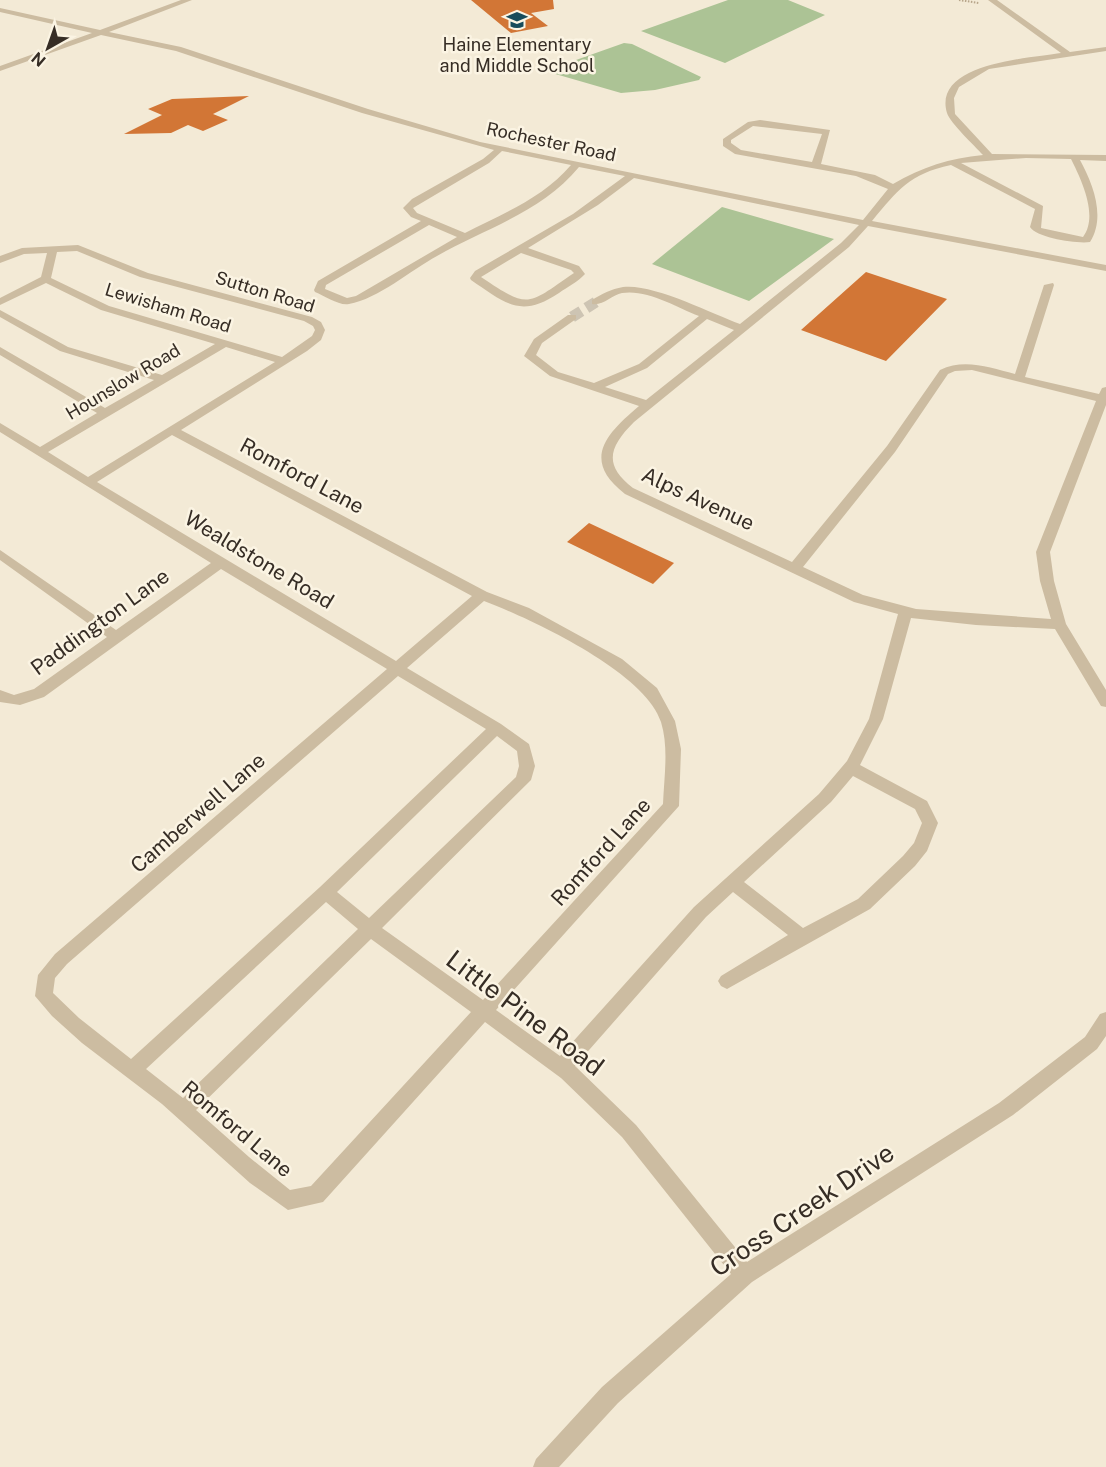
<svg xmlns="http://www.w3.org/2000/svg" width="1106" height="1467" font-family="'Public Sans',sans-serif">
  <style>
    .green { fill: #acc395 }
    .building { fill: #d27636 }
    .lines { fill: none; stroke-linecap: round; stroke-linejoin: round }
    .minor-tunnel { stroke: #cdc4b3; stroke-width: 11; stroke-dasharray: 11 6; stroke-linecap: butt }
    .path { stroke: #b8a68b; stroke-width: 2; stroke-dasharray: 1.5 1.5; stroke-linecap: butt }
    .minor { fill: #ccbca1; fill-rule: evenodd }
    .labels { text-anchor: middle; stroke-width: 5; stroke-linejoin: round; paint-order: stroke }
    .far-poi-label { font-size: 18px; fill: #362d25; stroke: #fbf4e3 }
    .far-street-label { font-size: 18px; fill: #362d25; stroke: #fbf4e3 }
    .street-label { font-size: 21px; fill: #362d25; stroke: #fbf4e3 }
    .near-street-label { font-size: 26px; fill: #362d25; stroke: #fbf4e3 }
  </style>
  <rect width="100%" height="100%" fill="#f3ead6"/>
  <!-- green -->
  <path class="green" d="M728 0H788L825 15 725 63 641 31Z
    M624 43 632 44 701 77 699 80 655 90 621 93 545 71Z
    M722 207 834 239 749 301 652 264Z"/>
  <!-- building -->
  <path class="building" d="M471 0H553L554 9 531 13 548 26 511 33Z
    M249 96 213 114 228 120 203 131 188 125 171 133 124 134 162 115 148 109 172 99Z
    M866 272 947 299 886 361 801 330Z
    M589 523 674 563 653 584 567 542Z"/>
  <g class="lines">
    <!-- minor-tunnel -->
    <path class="minor-tunnel" d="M572 317 596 302"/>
    <!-- path -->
    <path class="path" d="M959 0 979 3"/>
    <!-- minor -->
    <path class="minor" d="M181 0H192L109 32 181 47 368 109 480 142 863 220 888 189 856 176 735 154 723 146V139L748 122 760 120 830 130 821 164 875 175 893 184C922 167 950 158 983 155 975 146 950 123 947 113 932 63 1031 58 1061 53L988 0H997L1070 52 1106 47V51L989 69 959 87 954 98 955 114 992 154 1106 155V161L1080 160C1093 184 1106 217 1090 242 1077 244 1037 238 1030 227L1035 209 951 165C909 174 898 190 872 221L1106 265V271L868 226 849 247 634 422C609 447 603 465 633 488L792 562 887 446 940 370C965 358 990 368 1015 374L1044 285 1053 283 1054 285 1025 377 1099 394 1102 388 1106 387V405L1050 552 1054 581 1066 624 1106 690V707L1101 706 1055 629 976 625 911 618 883 719 860 765 927 801 938 823 927 851 915 866 870 909 727 989 721 986 718 981 721 976 788 935 733 892 706 917 575 1066 636 1125 747 1262 999 1103 1085 1037 1100 1014 1106 1012V1036L1097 1049 1013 1115 752 1282 618 1403 559 1467H533L536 1459 602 1387 731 1274 622 1137 561 1078 485 1022 323 1202 288 1210 250 1183 162 1104 82 1043 52 1016 35 996 38 975 55 954 387 669 221 569 44 697 20 705 0 702V690L14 695 34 689 107 637 0 560V550L116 630 211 563 0 432V423L40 447 97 413 0 355V347L105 408 154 380 60 351 0 317V310L68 347 162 375 215 344 101 310 46 283 0 305V298L41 277 47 253 24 254 0 263V256L22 248 78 245 148 273 312 317 321 322 325 330 321 340 307 351 181 430 487 592 529 608 622 659 657 688 675 721 681 749 679 806 496 1010 560 1056 694 907 819 794 847 761 869 719 898 614 854 602 625 494C581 460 606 434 639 406L550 376 524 356 534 339 568 315H576V319L542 343 536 355 558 372 594 383 639 364 699 316C676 307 647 289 622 293 612 295 603 306 592 304V300C602 294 611 289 623 287 652 283 711 313 740 324L841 243 859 225 634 178 598 205 528 248 579 266 585 274C578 282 567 287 559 293 520 319 505 303 471 280L470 278 475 271 573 214 625 176 579 167C542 212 486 228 437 256 411 270 378 299 349 304 339 306 325 296 315 292L314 290 318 281 421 221 411 217 403 208 412 199 483 159 494 150 362 113 176 51 101 35 0 71V66L92 33 0 12V8L100 30ZM753 126 822 134 812 162 741 150 731 143V140ZM502 151 571 165C542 199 503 213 465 233L417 213 413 208 489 163ZM1026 158 1071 159C1081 179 1099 216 1083 237L1041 228 1043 206 961 163ZM429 225 457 237 356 296 347 298 325 289 326 285ZM77 251 140 277 304 321 313 326 315 330 312 336 282 357 109 306 51 278 57 252ZM521 253 571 270 574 273C527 305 530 310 481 277ZM707 319 734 330 646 400 605 387 647 368ZM226 347 275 362 88 477 48 452ZM972 370 1096 401 1036 552 1040 581 1051 619 916 609 863 595 803 567 895 452 948 374 955 371ZM172 435 472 596 396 661 97 482ZM484 601C531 619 645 672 661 722 669 748 664 777 663 804L483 1000 382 928 531 780 535 766 529 744 501 724 407 668ZM398 676 486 729 320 887 131 1059 79 1018 53 993 55 978 67 964ZM497 736 517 751 519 766 516 777 369 918 337 892ZM853 776 915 809 922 823 914 843 903 856 858 899 803 928 744 882 831 802ZM326 902 358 929 183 1098 146 1069ZM371 939 471 1012 311 1186 290 1190 249 1157 196 1110Z"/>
  </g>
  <!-- icons -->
  <defs>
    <g id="school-bare" transform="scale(1.62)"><path d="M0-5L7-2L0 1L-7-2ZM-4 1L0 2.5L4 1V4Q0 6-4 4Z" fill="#174b5b" stroke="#fbf4e3" stroke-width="2.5" paint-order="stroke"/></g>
  </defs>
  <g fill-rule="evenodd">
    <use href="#school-bare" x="517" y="20"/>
  </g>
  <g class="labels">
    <!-- far-poi labels -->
    <g class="far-poi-label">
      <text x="517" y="51">Haine Elementary<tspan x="517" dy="21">and Middle School</tspan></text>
    </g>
    <!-- far-street labels -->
    <g class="far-street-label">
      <text transform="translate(551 142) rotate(12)" y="6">Rochester Road</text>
      <text transform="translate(265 292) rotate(17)" y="6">Sutton Road</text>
      <text transform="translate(168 308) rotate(17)" y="6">Lewisham Road</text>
      <text transform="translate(123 382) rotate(-31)" y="6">Hounslow Road</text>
    </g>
    <!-- street labels -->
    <g class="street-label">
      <text transform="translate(302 476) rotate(28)" y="7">Romford Lane</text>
      <text transform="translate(698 499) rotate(25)" y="7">Alps Avenue</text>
      <text transform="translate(259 560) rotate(31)" y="7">Wealdstone Road</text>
      <text transform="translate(100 622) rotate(-36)" y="7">Paddington Lane</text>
      <text transform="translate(198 813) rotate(-41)" y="7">Camberwell Lane</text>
      <text transform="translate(601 852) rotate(-48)" y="7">Romford Lane</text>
      <text transform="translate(237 1129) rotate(40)" y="7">Romford Lane</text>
    </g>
    <!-- near-street labels -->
    <g class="near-street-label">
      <text transform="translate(525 1013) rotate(37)" y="9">Little Pine Road</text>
      <text transform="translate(802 1210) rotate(-34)" y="9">Cross Creek Drive</text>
    </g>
  </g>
  <!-- north arrow -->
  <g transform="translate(48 48) rotate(220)" stroke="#fbf4e3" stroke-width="4.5" paint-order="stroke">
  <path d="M0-4.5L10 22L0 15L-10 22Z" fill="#362d25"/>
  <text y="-9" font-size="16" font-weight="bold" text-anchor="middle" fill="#362d25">N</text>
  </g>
</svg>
